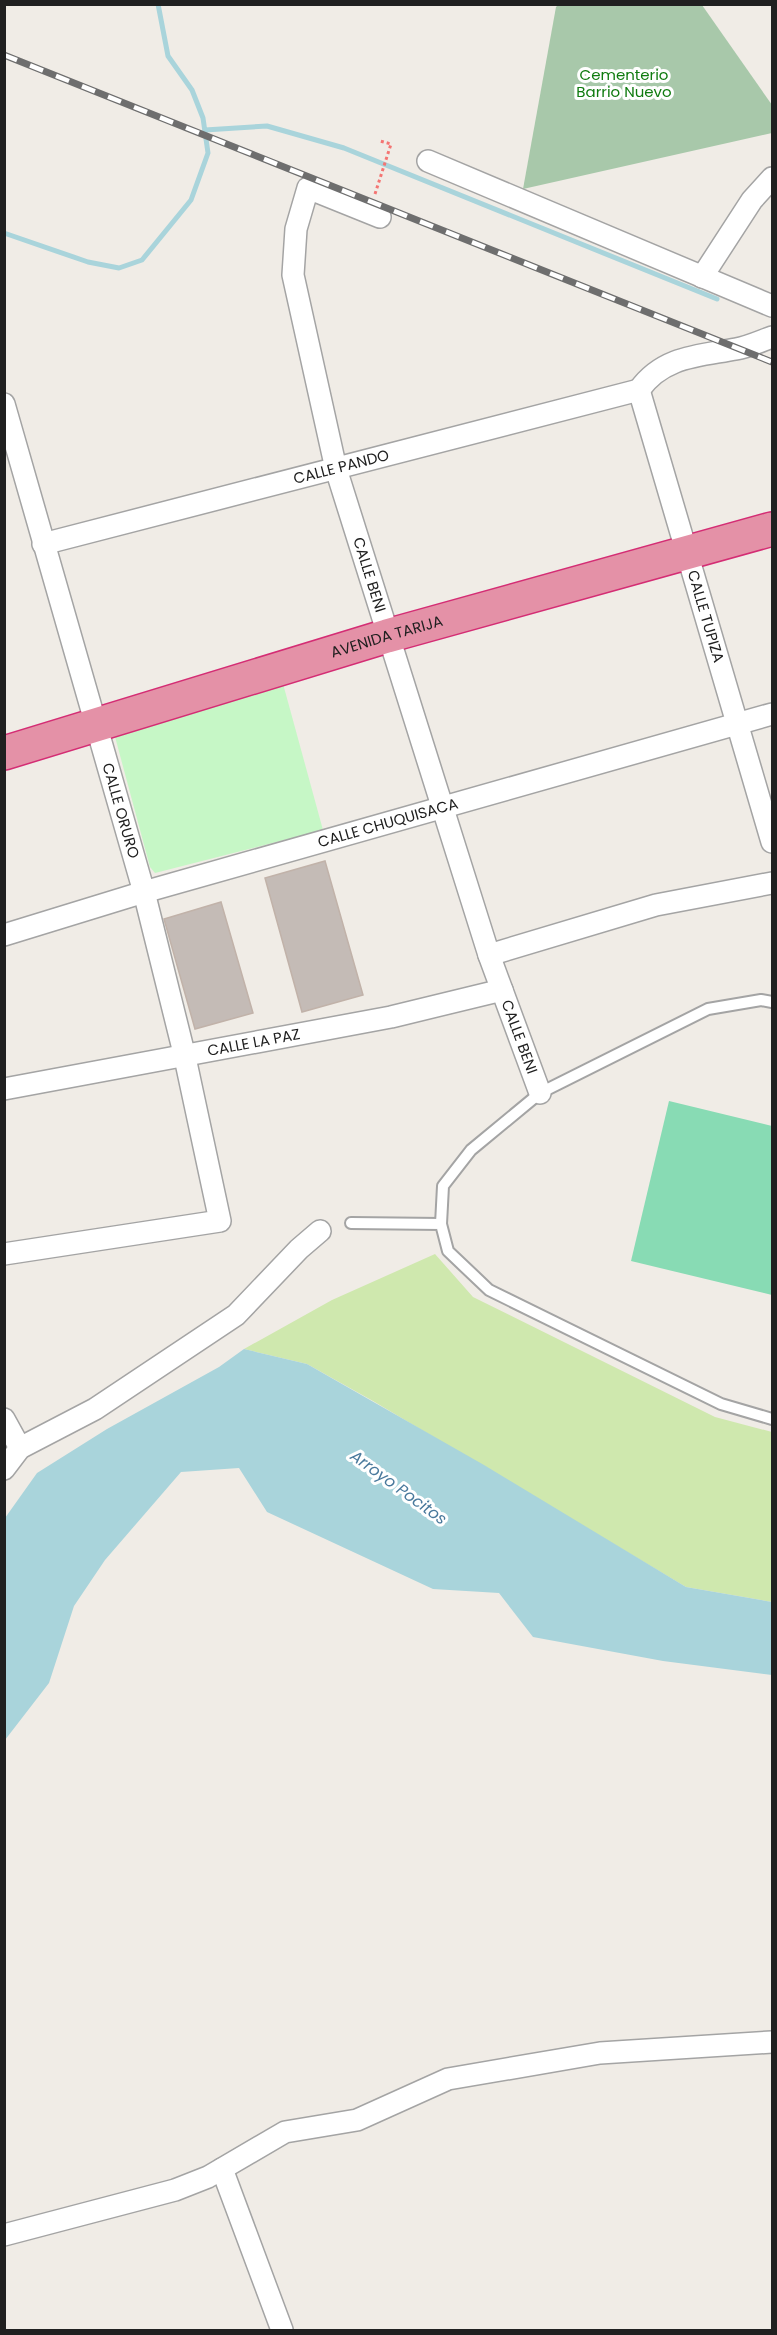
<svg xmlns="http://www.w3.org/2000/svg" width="777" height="2335" font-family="Poppins,sans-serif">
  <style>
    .grass { fill: #cfe8ae }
    .cemetery { fill: #a8c8aa }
    .park { fill: #c6f7c6 }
    .pitch { fill: #88dbb4 }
    .water { fill: #a9d4db }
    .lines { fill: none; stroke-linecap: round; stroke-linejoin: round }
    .stream { stroke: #a9d4db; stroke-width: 5 }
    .building { fill: #c4bbb6; stroke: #c1b2a9; stroke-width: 1.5 }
    .lane-casing { stroke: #a4a4a4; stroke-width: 14 }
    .street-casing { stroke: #a4a4a4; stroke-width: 24 }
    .highway-casing { stroke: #d42d74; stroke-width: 36 }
    .path { stroke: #f47573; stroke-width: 3; stroke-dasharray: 3 3; stroke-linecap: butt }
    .lane { stroke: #fff; stroke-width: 10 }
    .street { stroke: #fff; stroke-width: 21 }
    .highway { stroke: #e491a7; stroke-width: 33 }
    .rail-casing { stroke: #6e6e6e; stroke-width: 7 }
    .rail { stroke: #fff; stroke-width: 4.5; stroke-dasharray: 14; stroke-linecap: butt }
    .labels { text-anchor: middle; stroke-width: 6; stroke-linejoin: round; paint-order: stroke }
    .park-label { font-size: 15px; fill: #107b10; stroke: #fff }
    .street-label { font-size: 15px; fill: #202020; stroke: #fff }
    .water-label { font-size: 16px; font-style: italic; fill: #49799c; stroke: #fff }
  </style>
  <rect width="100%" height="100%" fill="#f0ece6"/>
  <!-- grass -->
  <path class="grass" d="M435 1254 473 1297 715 1417 772 1432V1602L686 1587 373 1401 307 1364 244 1349 332 1300Z"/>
  <!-- cemetery -->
  <path class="cemetery" d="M559 4 702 5 772 105V133L523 189 556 7Z"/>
  <!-- park -->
  <path class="park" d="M282 680 323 830 155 873 150 867 114 733Z"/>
  <!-- pitch -->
  <path class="pitch" d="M669 1101 772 1126V1295L631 1261Z"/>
  <!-- water -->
  <path class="water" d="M244 1349 307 1364 484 1465 686 1587 772 1602V1675L663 1661 533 1637 499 1593 433 1589 267 1512 239 1468 181 1472 105 1560 74 1606 49 1683 5 1740V1518L37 1473 107 1429 219 1367Z"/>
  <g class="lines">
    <!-- stream -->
    <path class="stream" d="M205 130 267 126 344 148 717 299
      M4 233 88 262 119 268 142 260 191 200 208 153 203 118 192 90 168 56 158 4"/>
  </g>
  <!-- building -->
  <path class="building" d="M325 861 363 995 302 1012 265 878Z
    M221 902 253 1013 195 1029 164 919Z"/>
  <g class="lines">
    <!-- lane casing -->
    <g class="lane-casing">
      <path id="lane" d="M772 1002 761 1000 708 1009 540 1093 471 1150 443 1186 441 1224 448 1251 489 1290 721 1404 772 1419
        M351 1223 441 1224"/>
    </g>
    <!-- street casing -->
    <g class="street-casing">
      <g id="street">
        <path d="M428 161 772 306"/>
        <path id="s1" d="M380 217 308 188 296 229 293 275 336 469 489 955 540 1093"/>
        <path d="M702 277 752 200 772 178"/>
        <path id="s2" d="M639 390 772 842"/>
        <path d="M639 390C663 356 699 356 736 349 748 347 761 341 772 337"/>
        <path id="s3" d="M4 404 144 892 184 1053 220 1221 4 1254"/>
        <path id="s4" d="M43 544 639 390"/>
        <path id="s5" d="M4 935 144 892 772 714"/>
        <path d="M489 955 656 905 772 883"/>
        <path id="s6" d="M4 1089 391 1017 502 990"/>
        <path d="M4 1419 20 1448"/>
        <path d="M4 1469 20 1448 95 1409 236 1315 299 1249 320 1231"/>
        <path d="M222 2169 282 2330"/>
        <path d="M4 2235 175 2190 208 2177 285 2132 357 2120 448 2079 600 2053 772 2042"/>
      </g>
    </g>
    <!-- highway casing -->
    <g class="highway-casing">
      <g id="highway">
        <path id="s7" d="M4 753 387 636 772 529"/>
      </g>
    </g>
    <!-- path -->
    <path class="path" d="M375 194 391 144 380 141"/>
    <!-- lane -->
    <use href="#lane" class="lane"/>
    <!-- street -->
    <use href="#street" class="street"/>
    <!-- highway -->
    <use href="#highway" class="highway"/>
    <!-- rail casing -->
    <g class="rail-casing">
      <path id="rail" d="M4 55 772 362"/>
    </g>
    <!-- rail -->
    <use href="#rail" class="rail"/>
  </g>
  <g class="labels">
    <!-- park labels -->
    <g class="park-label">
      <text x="624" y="80">Cementerio<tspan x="624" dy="17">Barrio Nuevo</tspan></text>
    </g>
    <!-- street labels -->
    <g class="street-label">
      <text dy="5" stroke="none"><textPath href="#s4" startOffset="308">CALLE PANDO</textPath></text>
      <text dy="5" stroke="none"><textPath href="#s1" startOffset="476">CALLE BENI</textPath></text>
      <text dy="5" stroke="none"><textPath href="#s2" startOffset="236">CALLE TUPIZA</textPath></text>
      <text dy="5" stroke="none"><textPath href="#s7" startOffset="400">AVENIDA TARIJA</textPath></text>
      <text dy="5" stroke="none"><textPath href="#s3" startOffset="423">CALLE ORURO</textPath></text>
      <text dy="5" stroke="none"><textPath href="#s5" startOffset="400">CALLE CHUQUISACA</textPath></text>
      <text dy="5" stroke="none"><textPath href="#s1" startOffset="962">CALLE BENI</textPath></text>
      <text dy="5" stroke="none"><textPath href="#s6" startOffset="254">CALLE LA PAZ</textPath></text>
    </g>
    <!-- water labels -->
    <g class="water-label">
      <text transform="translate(399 1487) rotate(36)" y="6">Arroyo Pocitos</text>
    </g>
  </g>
  <!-- border -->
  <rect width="777" height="2335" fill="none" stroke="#202020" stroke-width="12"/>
</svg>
